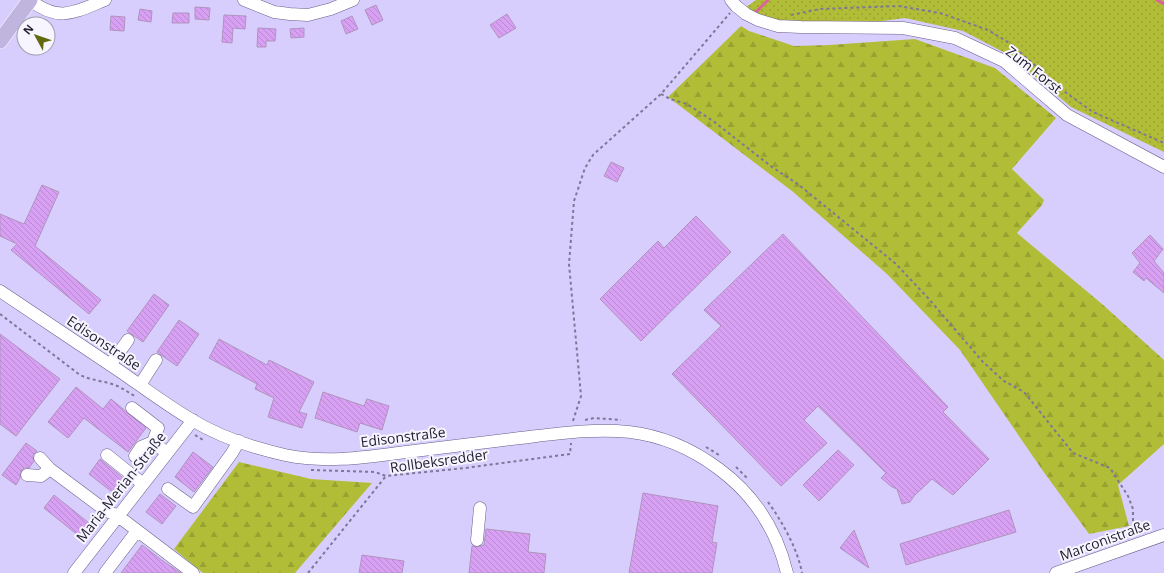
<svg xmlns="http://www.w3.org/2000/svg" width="1164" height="573" font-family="'Open Sans',sans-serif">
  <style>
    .forest { fill: url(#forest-firs) }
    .park { fill: url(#park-dots) }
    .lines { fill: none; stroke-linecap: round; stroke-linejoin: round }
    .stream { stroke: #dc6299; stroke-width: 3 }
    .building { fill: url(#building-back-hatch); stroke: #af93bd }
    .minor-casing { stroke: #685e89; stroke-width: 13 }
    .major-casing { stroke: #fff; stroke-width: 16 }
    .path { stroke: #7e7798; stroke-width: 2; stroke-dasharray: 3 3; stroke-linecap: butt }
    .minor { stroke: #fff; stroke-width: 12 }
    .major { stroke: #bfb5df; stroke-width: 15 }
    .labels { text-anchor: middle; stroke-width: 4; stroke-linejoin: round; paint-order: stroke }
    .street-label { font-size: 14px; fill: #201c2d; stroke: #f7f5ff }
  </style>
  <defs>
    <pattern id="forest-firs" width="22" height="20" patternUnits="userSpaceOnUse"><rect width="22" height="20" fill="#b2bd37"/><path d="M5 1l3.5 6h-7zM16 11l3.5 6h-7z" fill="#99a231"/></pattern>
    <pattern id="park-dots" width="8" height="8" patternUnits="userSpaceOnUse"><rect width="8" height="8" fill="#b2bd37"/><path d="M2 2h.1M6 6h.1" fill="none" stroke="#99a231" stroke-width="1.8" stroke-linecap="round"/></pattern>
    <pattern id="building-back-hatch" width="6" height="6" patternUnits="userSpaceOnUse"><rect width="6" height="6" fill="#d8a0f3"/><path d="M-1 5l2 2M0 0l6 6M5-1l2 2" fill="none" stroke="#b989d1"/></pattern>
  </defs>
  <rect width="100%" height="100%" fill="#d8cefe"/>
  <!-- forest -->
  <path class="forest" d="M741 26 749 31 794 46 829 45 915 39 995 68 1056 118 1012 169 1044 200 1042 205 1017 233 1102 304 1164 360V444L1118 485 1129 526 1089 534 1043 471 960 350 887 274 792 191 668 97Z
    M239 462 311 479 372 483 295 573H203L174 549Z"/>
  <!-- park -->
  <path class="park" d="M756 0H1164V152L1071 107 1011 56 963 31 905 18 799 32 742 10Z"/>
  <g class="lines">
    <!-- stream -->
    <path class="stream" d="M1157 0 1164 4
      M755 13 768 0"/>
  </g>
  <!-- building -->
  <path class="building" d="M376 5 383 20 372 25 365 10Z
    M195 7 210 8 209 20 195 19Z
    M140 9 152 11 151 22 138 20Z
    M173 13H189V23H172Z
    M507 14 516 28 499 38 490 25Z
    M224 15 246 16 245 29 233 28 232 43 222 42Z
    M111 16 125 17 124 31 110 30Z
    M352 16 358 29 346 34 341 21Z
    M258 28 276 29 275 41H266V47H257Z
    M304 28V37L291 38 290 29Z
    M611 162 624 168 617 182 604 176Z
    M42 185 59 192 35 246 101 300 89 314 11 250 17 244 0 236V214L24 224Z
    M696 216 731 252 641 341 600 299 658 241 664 248Z
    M783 234 948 407 943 412 989 459 953 495 932 479 914 496 910 502 902 504 897 489 892 487 881 478 886 473 818 406 804 420 827 443 781 486 672 374 721 326 704 310Z
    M1150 235 1163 249 1154 261 1164 273V293L1146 278 1144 281 1133 272 1140 263 1132 253Z
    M154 294 169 305 143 342 127 331Z
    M179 320 199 334 177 366 157 352Z
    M0 334 60 379 16 436 0 424Z
    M219 339 267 365 269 360 314 382 299 412 307 414 302 428 268 417 274 398 255 389 257 384 209 358Z
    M76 387 103 409 111 399 146 428 128 452 84 418 68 438 48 422Z
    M323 392 364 406 367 399 389 406 382 430 360 423 357 432 315 418Z
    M26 443 37 451 33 455 34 461 29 468H24L21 471 20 478 16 485 2 475Z
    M838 450 854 465 819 501 803 485Z
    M193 452 213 467 194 492 175 477Z
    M100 459 123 478 112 492 89 474Z
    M643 493 718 506 712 542 717 543 712 573H629Z
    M160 494 176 506 162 524 146 512Z
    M54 495 89 523 79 536 44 508Z
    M1009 510 1016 532 906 565 900 544Z
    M486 529 530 534 528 552 546 554 544 573H469L472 546 477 547 484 545Z
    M854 530 869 568 840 548Z
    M142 545 163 561 181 573H121Z
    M362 555 404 561 402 573H359Z"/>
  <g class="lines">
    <!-- minor casing -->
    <g class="minor-casing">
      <path id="minor" d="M30 0C59 23 75 12 105 0
        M244 0 274 12 290 14 308 15 331 9 353 0
        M731 0 736 6 746 14 758 20 778 26 801 27 903 28 955 38 1004 61 1067 115 1164 167
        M0 291C41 318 80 345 121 372 144 388 168 406 192 420 220 437 254 448 285 455 323 463 361 458 398 453 439 448 479 443 520 438 597 429 652 419 719 469 754 495 777 531 787 573
        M110 365 128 340
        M140 385 156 360
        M132 408 158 428 153 442 167 453
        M107 455 143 484
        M135 456 141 447 153 442
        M40 458 50 469 105 510 118 516 193 573
        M27 475 41 476 50 469
        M168 489 193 507 232 453 239 441
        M477 540 480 508
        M74 573 193 420
        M105 573 137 531
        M1056 573 1164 535"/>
    </g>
    <!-- major casing -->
    <g class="major-casing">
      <path id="major" d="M0 41 30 0"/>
    </g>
    <!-- path -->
    <path class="path" d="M791 15 820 9 899 6 940 13 988 30 1011 44 1065 92 1093 112 1164 143
      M661 94 670 99 687 104 713 121 772 167 799 185 896 264 928 298 983 362 1004 381 1024 392 1073 453 1110 468 1128 496 1133 509V535
      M0 314 80 375C91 380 102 381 112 384 121 387 128 392 136 397
      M585 420 594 418 621 420
      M573 421 581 396 569 264 574 201 585 168 593 155 661 94 730 13
      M195 435 203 440
      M706 447 719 455
      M736 467 747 478
      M311 470 375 472 386 476 465 468 570 454 571 443
      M768 502C782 521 798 550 802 573
      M308 573 386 476"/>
    <!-- minor -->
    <use href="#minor" class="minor"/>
    <!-- major -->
    <use href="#major" class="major"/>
  </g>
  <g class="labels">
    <!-- street labels -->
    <g class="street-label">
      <text transform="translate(1034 70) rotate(38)" y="5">Zum Forst</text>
      <text transform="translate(104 343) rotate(34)" y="5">Edisonstraße</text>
      <text transform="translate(403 437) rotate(-7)" y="5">Edisonstraße</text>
      <text transform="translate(439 461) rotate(-8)" y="5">Rollbeksredder</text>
      <text transform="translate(121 487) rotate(-52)" y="5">Maria-Merian-Straße</text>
      <text transform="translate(1105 540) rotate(-20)" y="5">Marconistraße</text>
    </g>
  </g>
  <!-- north arrow -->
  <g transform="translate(36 36) rotate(310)"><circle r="19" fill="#f7f5ff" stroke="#a19eab"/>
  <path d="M0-3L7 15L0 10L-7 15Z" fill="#636a0d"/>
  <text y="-6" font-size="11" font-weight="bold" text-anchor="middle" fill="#201c2d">N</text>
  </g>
</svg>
